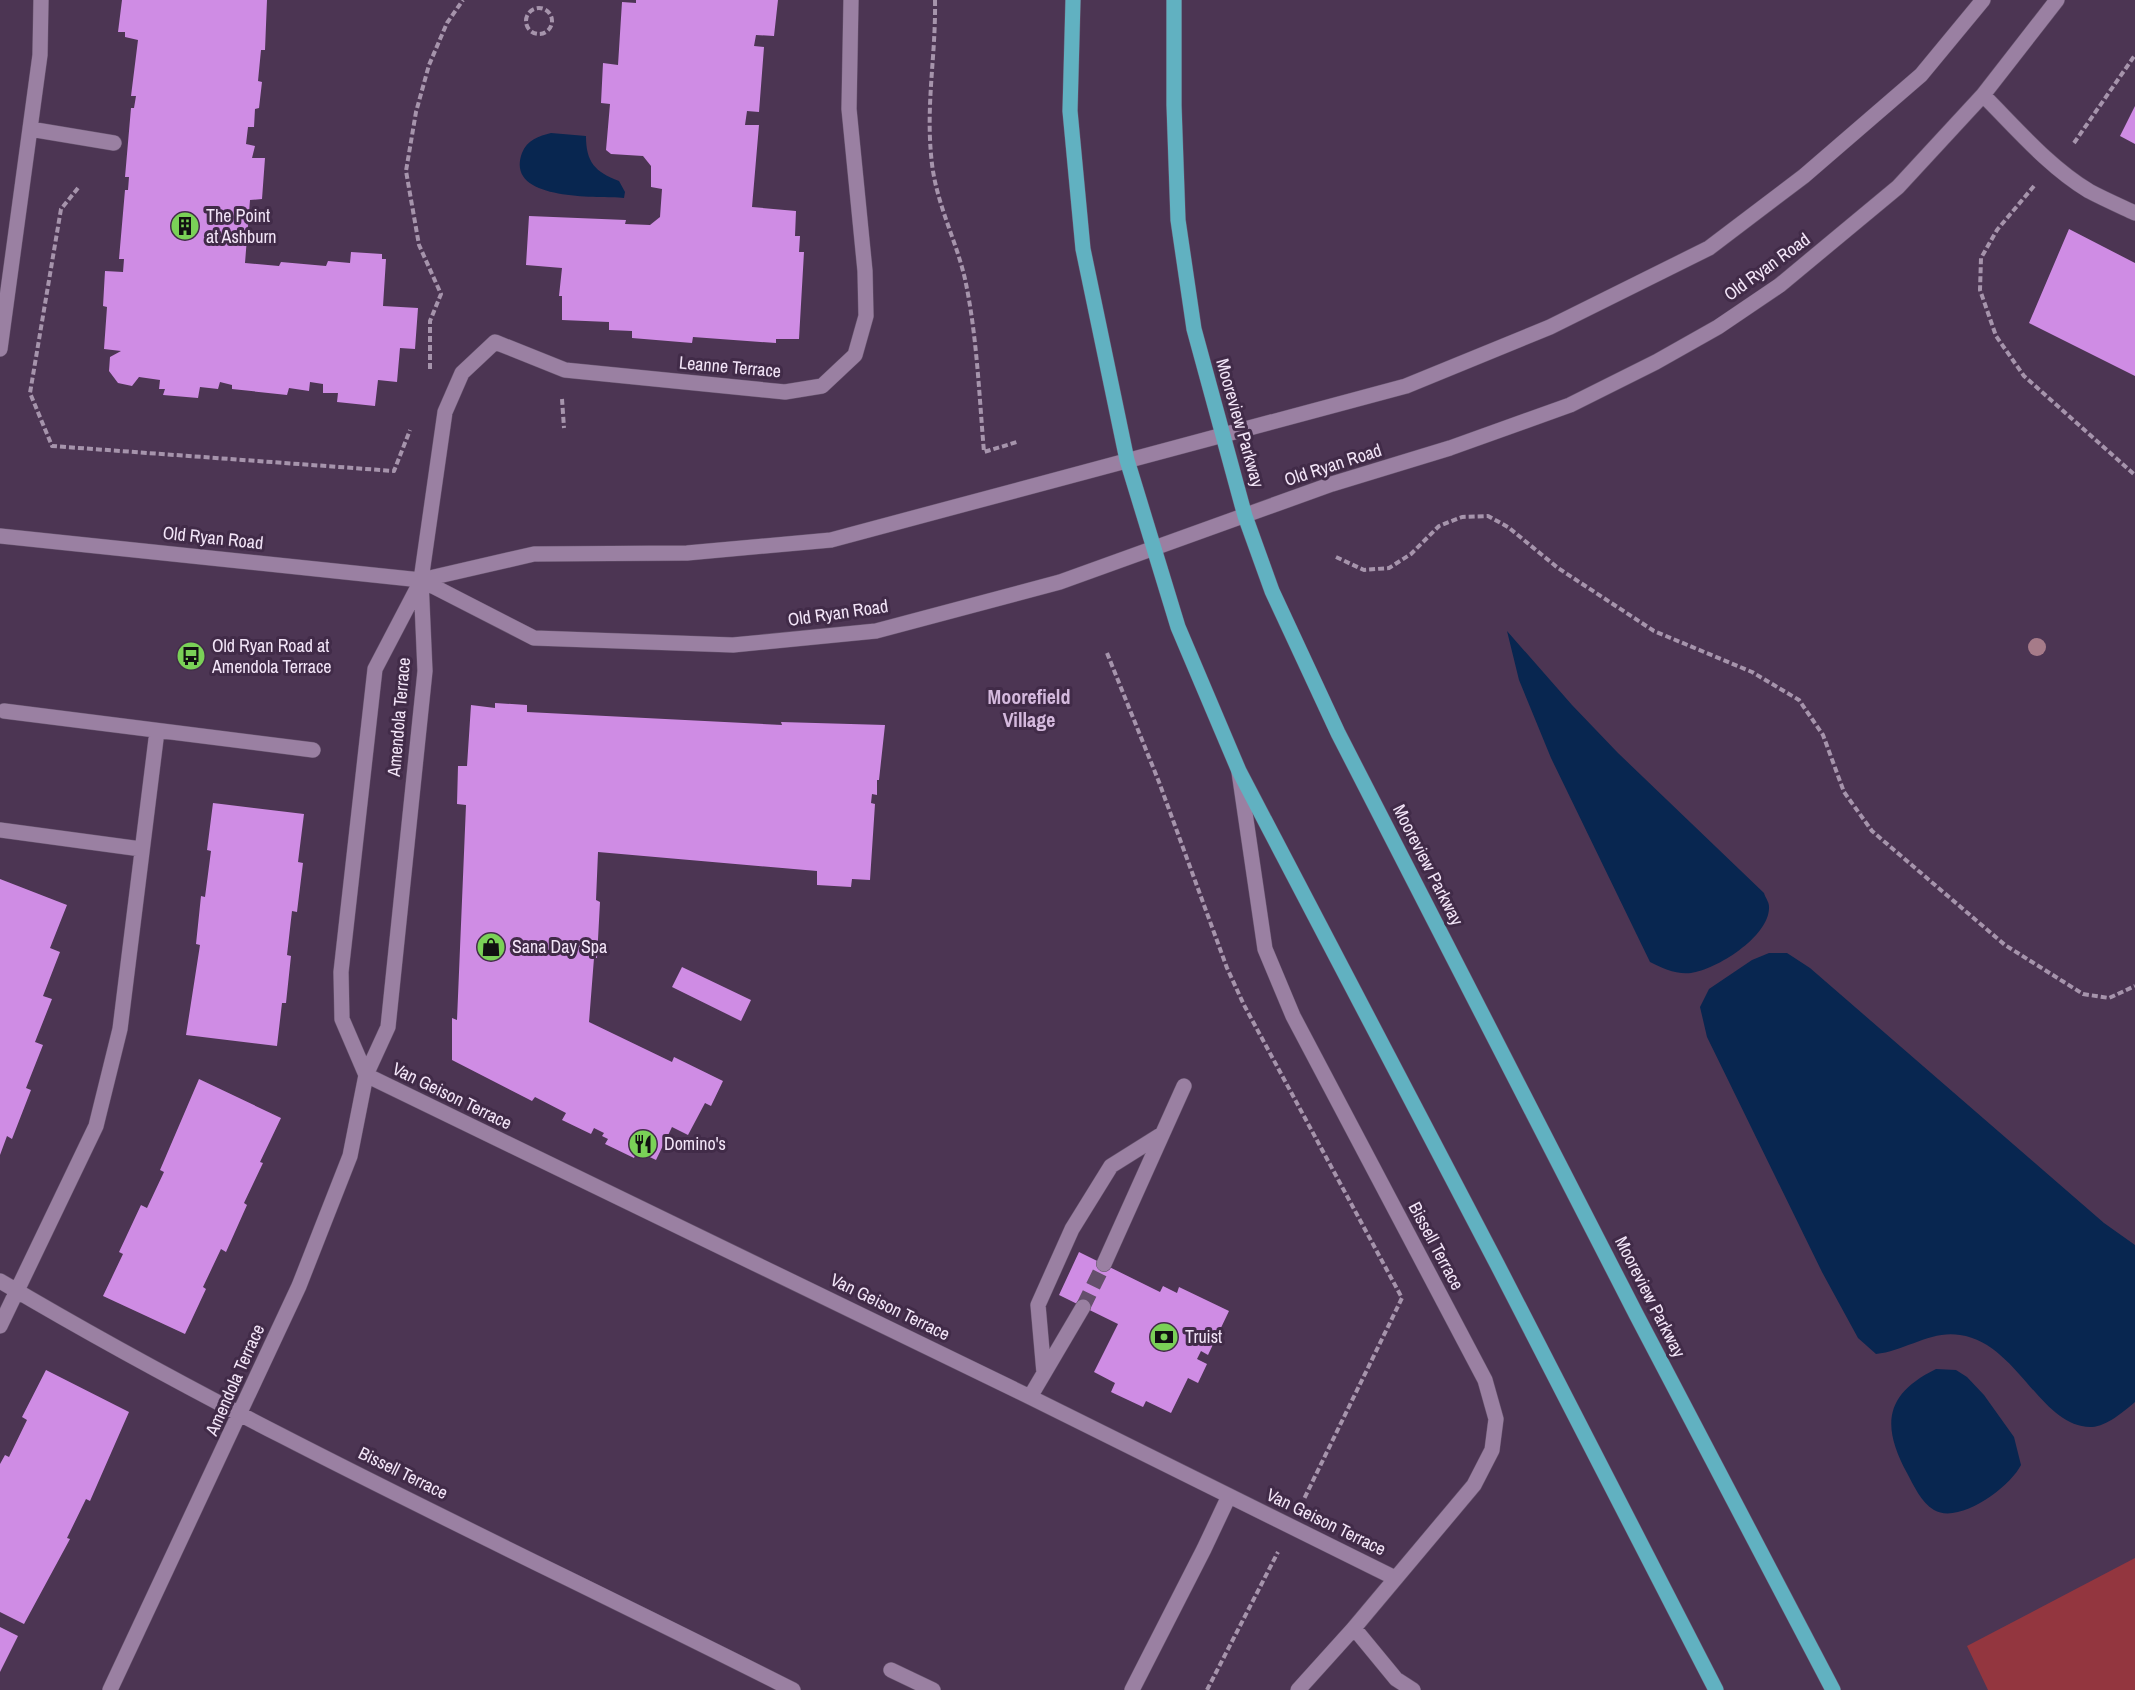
<svg xmlns="http://www.w3.org/2000/svg" width="2135" height="1690" font-family="'Archivo Narrow',sans-serif">
  <style>
    .green { fill: #93363f }
    .water { fill: #082650 }
    .building { fill: #cf8ce4 }
    .lines { fill: none; stroke-linecap: round; stroke-linejoin: round }
    .minor-tunnel { stroke: #654f6c; stroke-width: 15; stroke-dasharray: 15 8; stroke-linecap: butt }
    .minor-casing { stroke: #67546e; stroke-width: 16 }
    .major-casing { stroke: #67546e; stroke-width: 16 }
    .path { stroke: #a694ac; stroke-width: 4; stroke-dasharray: 6 3; stroke-linecap: butt }
    .minor { stroke: #9a80a2; stroke-width: 15 }
    .major { stroke: #61b1c1; stroke-width: 15 }
    .tree { fill: #a67b89 }
    .labels { text-anchor: middle; stroke-width: 6; stroke-linejoin: round; paint-order: stroke }
    .poi-label { font-size: 18px; fill: #f3e5f8; stroke: #412b48; text-anchor: start }
    .street-label { font-size: 18px; fill: #f3e5f8; stroke: #412b48 }
    .neighbourhood-label { font-size: 20px; font-weight: bold; fill: #d4b9dd; stroke: #412b48 }
  </style>
  <rect width="100%" height="100%" fill="#4c3553"/>
  <!-- green -->
  <path class="green" d="M2135 1558V1690H1988L1967 1646Z"/>
  <!-- water -->
  <path class="water" d="M551 133 586 136C586 162 595 172 619 181L625 192 624 198C597 196 504 202 522 153 527 140 539 136 551 133Z
    M1507 631 1572 705 1618 753 1764 893C1765 897 1769 902 1769 906 1771 936 1716 970 1691 973 1677 975 1662 968 1650 962L1551 758 1519 680Z
    M1769 953H1787L1810 968 2104 1223 2135 1245V1402C2123 1412 2107 1426 2092 1427 2041 1429 2018 1343 1960 1335 1931 1330 1905 1351 1876 1354L1858 1338 1822 1272 1707 1037 1700 1007 1709 989 1752 960Z
    M1936 1369 1956 1370 1967 1377 1984 1395 2014 1437 2021 1465C2010 1487 1959 1525 1934 1510 1921 1502 1914 1486 1907 1473 1881 1425 1885 1394 1936 1369Z"/>
  <!-- building -->
  <path class="building" d="M122 0H267L265 50H261L258 81 262 82 259 108 255 109 254 127H248L246 144 255 146 252 158H265L262 199 250 200 245 263 279 266 281 262 326 266 328 261 350 263 351 252 382 254V259H386L383 306 418 308 415 349 400 348 397 382 378 380 375 406 337 402 338 393H323V384L310 382 309 391 289 388 287 395 232 389V385L220 382 218 389 200 387 198 398 163 395 165 389H159L160 380 139 377 132 386 118 383 109 371 110 357 121 351 104 349 107 307 103 306 105 271 123 272 124 259H119L125 190H128L129 177H125L131 108H134L136 96H131L138 40 125 37V32H118Z
    M636 0H778L774 36 756 35 754 46 764 47 759 112 747 111 745 125H759L752 207 796 211 795 236H800L799 252H804L799 339H776V343L693 337 692 343 632 338V331L609 330V322L562 320V296H559L562 268 526 265 529 216 626 220 625 224 650 225 660 217 662 189 651 187V166L643 156 611 154 606 150 610 104 601 103 603 63 618 65 622 2 636 3Z
    M2135 106V144L2120 136Z
    M2069 229 2135 263V376L2029 323Z
    M495 703 527 705V712L782 725 781 722 885 725 879 780H877V795L872 794 871 803 875 804 870 880 852 879 851 887 817 885V871L598 852 596 900 600 902 597 958H594L589 1022 672 1062 674 1057 723 1081 711 1106 705 1103 688 1135 672 1127 656 1160 637 1151 634 1158 605 1144 608 1139 602 1136 604 1133 594 1128 591 1134 562 1120 566 1113 535 1097 532 1101 452 1060V1018L457 1020 466 805 457 804 458 766H467L471 705 495 708Z
    M213 803 304 814 298 862 303 863 297 912 292 911 287 955 291 956 286 1003H282L277 1046 186 1035 200 945 196 944 201 896 205 897 211 851 207 850Z
    M0 879 67 905 50 948 60 952 43 996 52 999 35 1042 43 1045 26 1088 31 1090 12 1139 7 1136 0 1155Z
    M682 967 751 1000 741 1021 672 987Z
    M199 1079 281 1118 260 1162 263 1163 244 1203 247 1205 226 1252 221 1249 203 1287 206 1289 185 1334 103 1296 123 1254 119 1252 141 1205 147 1208 164 1172 160 1170Z
    M1079 1252 1160 1292 1163 1286 1177 1293 1179 1287 1229 1311 1208 1355 1201 1351 1197 1359 1207 1364 1198 1383 1188 1378 1171 1413 1146 1401 1143 1407 1111 1392 1115 1383 1094 1372 1118 1324 1059 1295Z
    M46 1370 129 1412 90 1501 86 1499 67 1538 70 1539 24 1624 0 1612V1464L5 1455 9 1457 27 1420 22 1417Z
    M0 1627 18 1636 0 1672Z"/>
  <g class="lines">
    <!-- minor-tunnel -->
    <path class="minor-tunnel" d="M1083 1307 1104 1264"/>
    <!-- minor casing -->
    <g class="minor-casing">
      <path id="minor" d="M1983 95C2016 128 2049 167 2089 191 2104 199 2120 206 2135 213
        M30 129 114 143
        M0 349 40 55 41 0
        M0 536 421 580 534 554 687 553 831 540 1406 386 1550 327 1709 248 1804 176 1921 75 1983 0
        M421 580 534 638 733 645 876 631 1060 582 1332 484 1450 448 1570 405 1656 362 1718 327 1780 285 1898 187 1983 95 2057 0
        M4 711 313 750
        M1239 772 1265 949 1293 1016 1485 1380 1496 1419 1492 1450 1474 1485 1354 1628 1298 1690
        M0 830 141 849
        M366 1075 1030 1397 1395 1578
        M366 1075 342 1019 341 972 375 669 420 583
        M1104 1264 1184 1086
        M0 1281C256 1433 528 1556 793 1690
        M0 1326 96 1126 120 1029 157 731
        M1044 1373 1038 1305 1072 1229 1111 1166 1162 1134
        M1030 1397 1083 1307
        M1354 1628 1396 1679 1413 1690
        M891 1670 933 1690
        M110 1690 299 1286 350 1156 366 1075 388 1027 425 671 421 580 445 412 462 373 495 342 565 370 785 392 822 386 855 355 866 316 865 271 849 109 851 0
        M1132 1690 1204 1549 1229 1496"/>
    </g>
    <!-- major casing -->
    <g class="major-casing">
      <path id="major" d="M1073 0 1070 111 1083 249 1127 460 1178 627 1239 771 1497 1264 1716 1690
        M1174 0V105L1178 220 1194 329 1245 516 1272 591 1338 733 1637 1316 1833 1690"/>
    </g>
    <!-- path -->
    <path class="path" d="M935 0C936 57 925 106 932 164 937 205 956 240 965 279 977 335 979 394 984 452L1017 442
      M526 21a13 13 0 1 1 26 0a13 13 0 1 1-26 0Z
      M2074 143 2135 55
      M2034 186 1997 230 1981 258 1980 290 1996 336 2024 376 2135 475
      M78 188 61 209 30 393 52 446 394 471 410 430
      M430 369V321L441 294 419 245 406 171 416 112 429 65 447 23 463 0
      M562 399 564 428
      M1336 557 1364 570 1389 568 1411 554 1439 526 1462 517 1488 516 1508 527 1558 568 1654 631 1752 672 1799 700 1823 735 1844 792 1872 831 2005 945 2083 994 2109 998 2135 986
      M1107 653 1159 782 1227 968 1244 1005 1402 1298 1304 1499
      M1207 1690 1278 1552"/>
    <!-- minor -->
    <use href="#minor" class="minor"/>
    <!-- major -->
    <use href="#major" class="major"/>
  </g>
  <!-- trees -->
  <circle class="tree" cx="2037" cy="647" r="9"/>
  <!-- icons -->
  <defs>
    <g id="building-disc" transform="scale(1.5)"><circle r="9.5" fill="#7ad157" stroke="#412b48"/><path d="M-4-6H4V6H1V3H-1V6H-4ZM-2.5-4.3h1.7v1.8h-1.7ZM.8-4.3h1.7v1.8H.8ZM-2.5-1h1.7V.8h-1.7ZM.8-1h1.7V.8H.8Z" fill="#111"/></g>
    <g id="bus-disc" transform="scale(1.5)"><circle r="9.5" fill="#7ad157" stroke="#412b48"/><path d="M-5-6H5V4H4V6H2V4H-2V6H-4V4H-5ZM-3.5-4V0h7V-4ZM-3.5 1.2v1.5H-2V1.2ZM2 1.2v1.5H3.5V1.2Z" fill="#111"/></g>
    <g id="shop-disc" transform="scale(1.5)"><circle r="9.5" fill="#7ad157" stroke="#412b48"/><path d="M-5-2.5h2.3a2.7 3.5 0 0 1 5.4 0H5L5.5 6h-11ZM-1.5-2.5h3a1.5 2.3 0 0 0-3 0Z" fill="#111"/></g>
    <g id="restaurant-disc" transform="scale(1.5)"><circle r="9.5" fill="#7ad157" stroke="#412b48"/><path d="M-5-6h1v4h1v-4h1v4h1v-4h1v5L-1.5 .5V6h-2V.5L-5-1ZM5-6V6H3V1.5H1.5Q1.5-4 5-6Z" fill="#111"/></g>
    <g id="bank-disc" transform="scale(1.5)"><circle r="9.5" fill="#7ad157" stroke="#412b48"/><path d="M-6-4H6V4H-6ZM0-2.3a2.3 2.3 0 1 0 0 4.6a2.3 2.3 0 1 0 0-4.6Z" fill="#111"/></g>
  </defs>
  <g fill-rule="evenodd">
    <use href="#building-disc" x="185" y="226"/>
    <use href="#bus-disc" x="191" y="656"/>
    <use href="#shop-disc" x="491" y="947"/>
    <use href="#restaurant-disc" x="643" y="1144"/>
    <use href="#bank-disc" x="1164" y="1337"/>
  </g>
  <g class="labels">
    <!-- poi labels -->
    <g class="poi-label">
      <text x="206" y="222">The Point<tspan x="206" dy="21">at Ashburn</tspan></text>
      <text x="212" y="652">Old Ryan Road at<tspan x="212" dy="21">Amendola Terrace</tspan></text>
      <text x="512" y="953">Sana Day Spa</text>
      <text x="664" y="1150">Domino's</text>
      <text x="1185" y="1343">Truist</text>
    </g>
    <!-- street labels -->
    <g class="street-label">
      <text transform="translate(1767 267) rotate(-36)" y="6">Old Ryan Road</text>
      <text transform="translate(730 367) rotate(5)" y="6">Leanne Terrace</text>
      <text transform="translate(1240 423) rotate(74)" y="6">Mooreview Parkway</text>
      <text transform="translate(1333 465) rotate(-18)" y="6">Old Ryan Road</text>
      <text transform="translate(213 538) rotate(6)" y="6">Old Ryan Road</text>
      <text transform="translate(838 613) rotate(-8)" y="6">Old Ryan Road</text>
      <text transform="translate(399 717) rotate(-85)" y="6">Amendola Terrace</text>
      <text transform="translate(1428 865) rotate(63)" y="6">Mooreview Parkway</text>
      <text transform="translate(452 1096) rotate(26)" y="6">Van Geison Terrace</text>
      <text transform="translate(1436 1246) rotate(62)" y="6">Bissell Terrace</text>
      <text transform="translate(1650 1297) rotate(63)" y="6">Mooreview Parkway</text>
      <text transform="translate(890 1307) rotate(26)" y="6">Van Geison Terrace</text>
      <text transform="translate(235 1380) rotate(-66)" y="6">Amendola Terrace</text>
      <text transform="translate(403 1473) rotate(26)" y="6">Bissell Terrace</text>
      <text transform="translate(1326 1522) rotate(26)" y="6">Van Geison Terrace</text>
    </g>
    <!-- neighbourhood labels -->
    <g class="neighbourhood-label">
      <text x="1029" y="704">Moorefield<tspan x="1029" dy="23">Village</tspan></text>
    </g>
  </g>
</svg>
